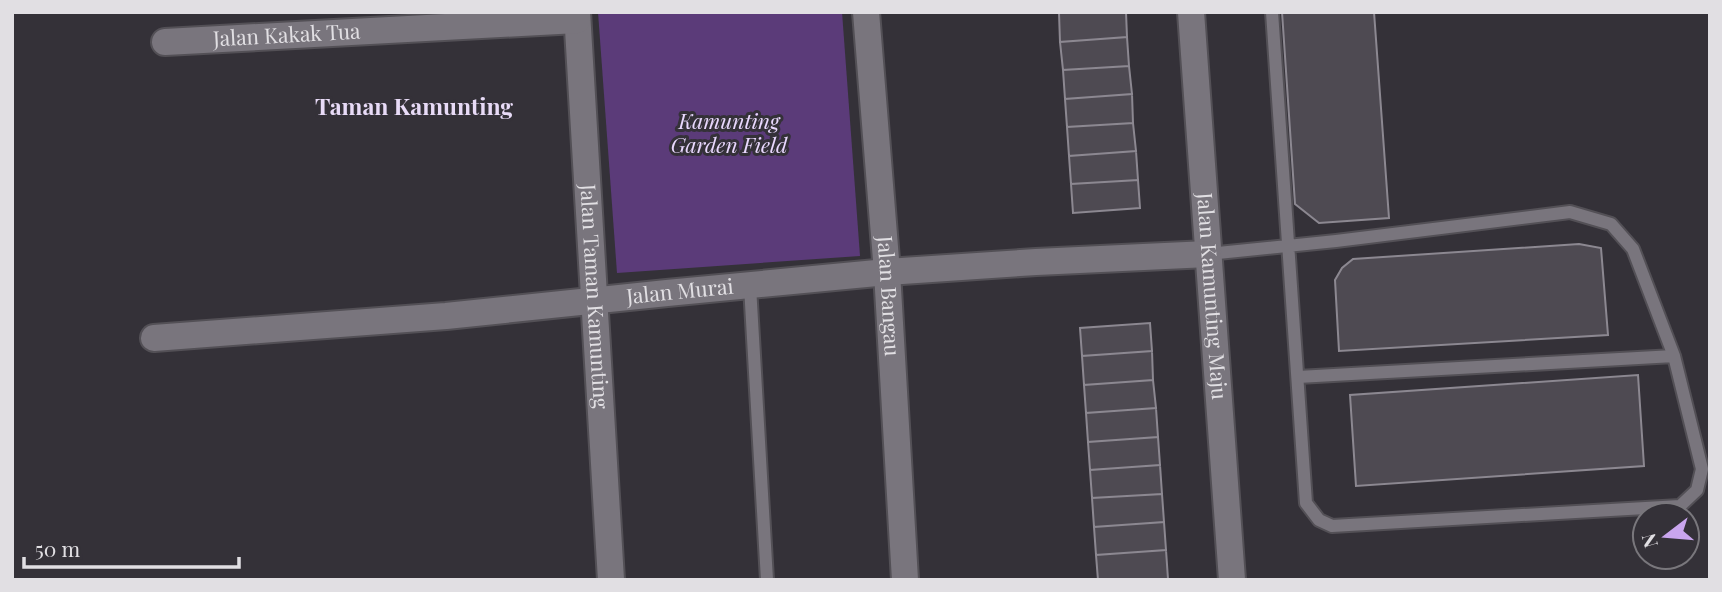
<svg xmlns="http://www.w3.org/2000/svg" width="1722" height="592" font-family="'Playfair Display',serif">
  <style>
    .green { fill: #5b3b79 }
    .building { fill: #4e4a52; stroke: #8c8891; stroke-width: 2 }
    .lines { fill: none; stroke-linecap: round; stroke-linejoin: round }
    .lane-casing { stroke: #535056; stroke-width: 16 }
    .street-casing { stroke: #535056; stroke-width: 30 }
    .lane { stroke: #79757d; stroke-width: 12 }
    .street { stroke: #79757d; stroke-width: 26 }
    .labels { text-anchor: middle; stroke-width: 6; stroke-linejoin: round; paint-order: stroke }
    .street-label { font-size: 21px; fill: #e1dfe3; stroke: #343138 }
    .park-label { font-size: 21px; font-style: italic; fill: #e9d8fe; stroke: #343138 }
    .neighbourhood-label { font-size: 23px; font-weight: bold; fill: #e8dbf7; stroke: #343138 }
  </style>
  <rect width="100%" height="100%" fill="#343138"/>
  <!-- green -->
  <path class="green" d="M598 12H842L860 256 617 273Z"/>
  <!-- building -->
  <path class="building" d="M1073 12H1126L1127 37 1060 42 1059 13Z
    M1282 12H1374L1389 218 1319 223 1295 204Z
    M1127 37 1129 66 1063 70 1060 42Z
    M1129 66 1132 94 1065 99 1063 70Z
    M1132 94 1133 123 1067 127 1065 99Z
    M1133 123 1136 151 1069 156 1067 127Z
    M1136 151 1138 180 1071 184 1069 156Z
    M1138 180 1140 208 1073 213 1071 184Z
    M1579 244 1601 248 1608 335 1339 351 1335 280 1342 268 1353 259Z
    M1150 323 1152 351 1082 356 1080 328Z
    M1152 351 1153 380 1084 385 1082 356Z
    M1638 375 1644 466 1356 486 1350 395Z
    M1153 380 1156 408 1086 413 1084 385Z
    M1156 408 1158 437 1088 442 1086 413Z
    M1158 437 1160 465 1090 470 1088 442Z
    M1160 465 1162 494 1092 498 1090 470Z
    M1162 494 1164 522 1094 527 1092 498Z
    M1164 522 1166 550 1096 555 1094 527Z
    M1166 550 1168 579 1098 580 1096 555Z"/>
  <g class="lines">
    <!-- lane casing -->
    <g class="lane-casing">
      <path id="lane" d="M1208 254 1336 241 1570 212 1611 224 1633 249 1674 356 1702 469 1697 490 1680 506 1332 526 1319 520 1306 503 1272 12
        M750 286 767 580
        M1298 377 1674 356"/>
    </g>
    <!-- street casing -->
    <g class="street-casing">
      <g id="street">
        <path id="s1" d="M577 12 611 580"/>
        <path id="s2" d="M866 12 887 272 905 580"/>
        <path id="s3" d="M1191 12 1232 580"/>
        <path id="s4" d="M165 42 577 20"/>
        <path id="s5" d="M154 338 446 316 667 293 887 272 1036 262 1208 254"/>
      </g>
    </g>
    <!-- lane -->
    <use href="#lane" class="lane"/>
    <!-- street -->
    <use href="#street" class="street"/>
  </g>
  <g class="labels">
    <!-- street labels -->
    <g class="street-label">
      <text dy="7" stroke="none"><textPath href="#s4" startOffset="122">Jalan Kakak Tua</textPath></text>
      <text dy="7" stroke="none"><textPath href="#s5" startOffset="528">Jalan Murai</textPath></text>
      <text dy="7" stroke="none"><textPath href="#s1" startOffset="285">Jalan Taman Kamunting</textPath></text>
      <text dy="7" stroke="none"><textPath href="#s2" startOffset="285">Jalan Bangau</textPath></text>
      <text dy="7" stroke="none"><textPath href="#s3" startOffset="285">Jalan Kamunting Maju</textPath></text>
    </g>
    <!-- park labels -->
    <g class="park-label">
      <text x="729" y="129">Kamunting<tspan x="729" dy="24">Garden Field</tspan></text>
    </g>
    <!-- neighbourhood labels -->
    <g class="neighbourhood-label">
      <text x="414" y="115">Taman Kamunting</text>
    </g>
  </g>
  <!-- border -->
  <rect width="1722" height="592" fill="none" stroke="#e1dfe3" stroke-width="28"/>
  <!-- north arrow -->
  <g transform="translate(1666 536) rotate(254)"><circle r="33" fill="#343138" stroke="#79777c" stroke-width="2"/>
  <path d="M0-5L12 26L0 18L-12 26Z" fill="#c9a5ee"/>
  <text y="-10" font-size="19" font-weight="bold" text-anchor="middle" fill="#e1dfe3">N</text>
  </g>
  <!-- scale -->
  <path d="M24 557v10h215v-10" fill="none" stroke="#e1dfe3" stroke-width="3.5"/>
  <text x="35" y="557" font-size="21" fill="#e1dfe3" stroke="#343138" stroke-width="5" paint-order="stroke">50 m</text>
</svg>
